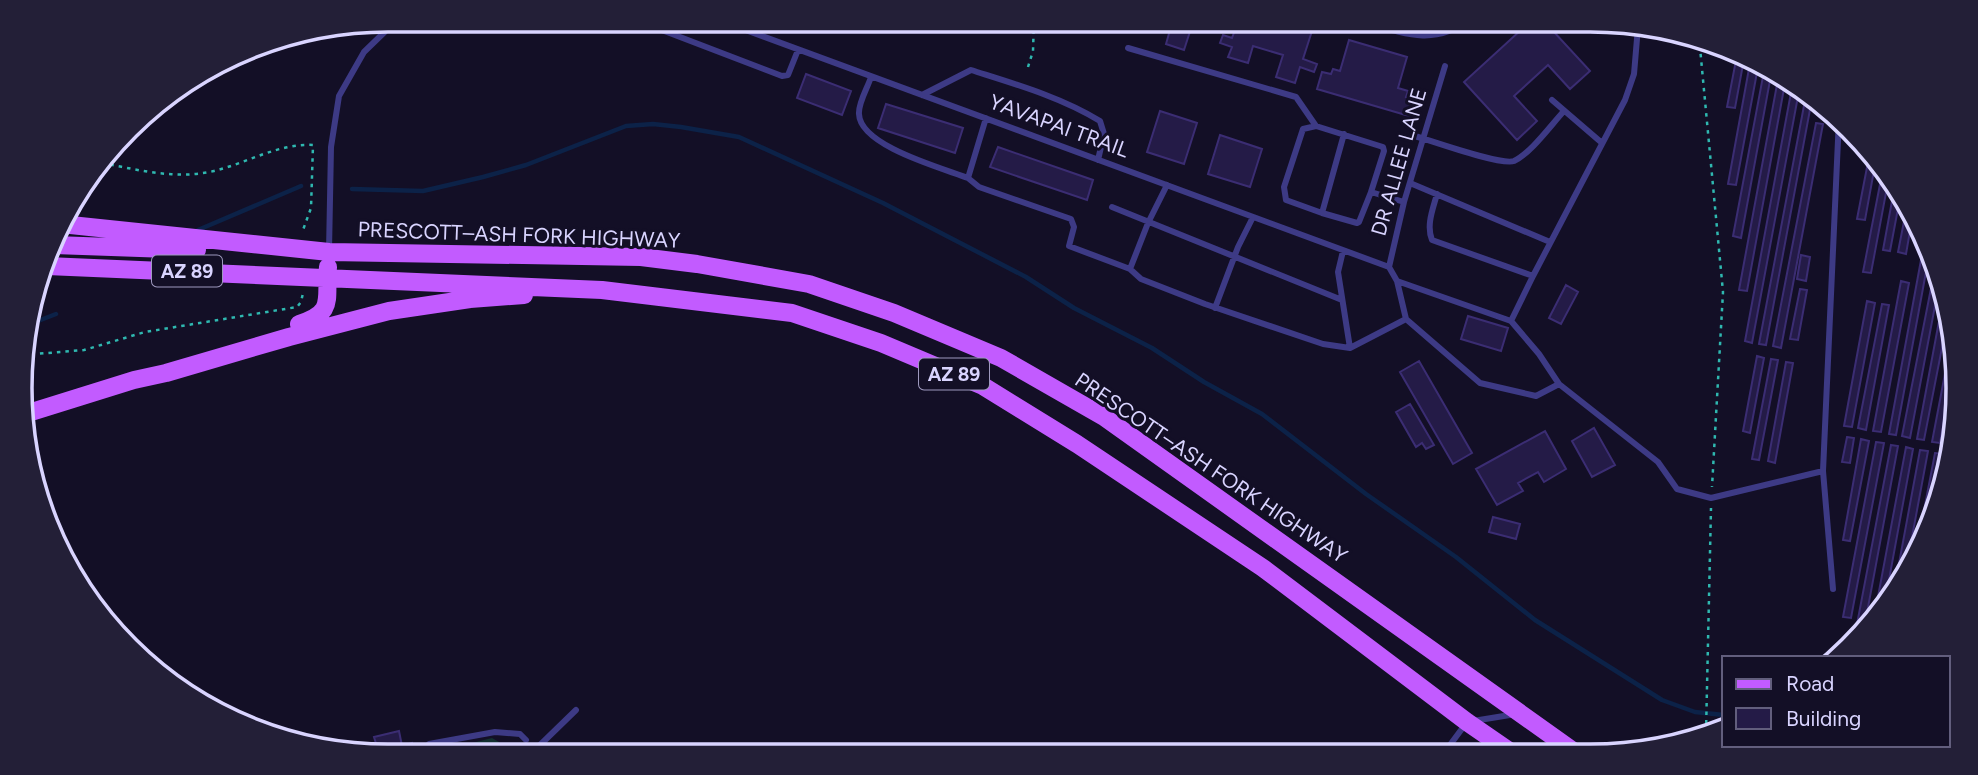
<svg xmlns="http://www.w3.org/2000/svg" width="1978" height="775" font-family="Figtree,sans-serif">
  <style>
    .green { fill: #12302f }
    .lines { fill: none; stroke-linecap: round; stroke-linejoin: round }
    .stream { stroke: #0c2248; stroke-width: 4.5 }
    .building { fill: #241b47; stroke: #3b2d73; stroke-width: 2 }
    .path { stroke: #2fb8b0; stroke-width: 2.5; stroke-dasharray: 3.5 5; stroke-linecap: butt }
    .lane { stroke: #3d3a85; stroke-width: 6 }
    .primary { stroke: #c25bff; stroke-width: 18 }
    .labels { text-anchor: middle; stroke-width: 6; stroke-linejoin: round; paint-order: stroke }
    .shield { fill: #130f26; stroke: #9e99be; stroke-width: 2 }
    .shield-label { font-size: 19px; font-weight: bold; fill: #d9d4ff }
    .street-label { font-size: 21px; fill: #d9d4ff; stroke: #130f26 }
    .rim { fill: none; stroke: #d9d4ff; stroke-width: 3.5 }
  </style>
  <rect width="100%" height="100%" fill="#130f26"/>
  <!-- green -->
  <path class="green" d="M492 738 499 742 502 755 454 756 452 748Z"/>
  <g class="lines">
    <!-- stream -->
    <path class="stream" d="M352 189 423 191 483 177 526 165 626 126 653 124 681 127 739 137 883 203 1026 277 1074 308 1152 348 1204 382 1262 414 1366 494 1456 557 1535 620 1662 700 1695 712 1724 715
      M198 230 301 186
      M29 319 38 321 56 314"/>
  </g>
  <!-- building -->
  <path class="building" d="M1119 19H1139L1136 31 1117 25Z
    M1158 19H1194L1184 50 1166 44 1172 23Z
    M1239 19H1274L1312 31 1303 59 1317 64 1314 72 1300 67 1295 83 1276 77 1283 55 1253 46 1248 63 1228 57 1232 47 1220 43 1223 35 1232 38Z
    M1533 19H1542L1590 71 1570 89 1548 65 1514 96 1537 121 1517 140 1464 82Z
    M1349 40 1407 57 1398 88 1408 91 1406 97 1414 99 1409 116 1317 89 1322 72 1331 74 1333 69 1340 71Z
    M1737 55 1744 59 1735 108 1727 107Z
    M1750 63 1758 67 1736 185 1728 184Z
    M1764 71 1771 75 1741 238 1733 236Z
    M806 74 851 91 842 115 797 98Z
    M1778 79 1785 83 1747 291 1739 290Z
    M1792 87 1799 91 1752 343 1745 341Z
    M1806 95 1812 99 1766 345 1759 344Z
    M886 104 963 128 955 153 878 128Z
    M1160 111 1197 123 1184 164 1147 152Z
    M1816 123 1823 124 1781 348 1773 346Z
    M1220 135 1262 149 1250 187 1208 174Z
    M998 147 1093 180 1087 200 990 167Z
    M1869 157 1875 165 1865 220 1857 219Z
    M1882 174 1888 182 1871 273 1863 272Z
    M1894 190 1900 198 1890 251 1883 250Z
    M1907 206 1913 214 1906 254 1898 252Z
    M1801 255 1810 257 1806 281 1797 279Z
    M1921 260 1928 261 1896 435 1889 434Z
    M1934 273 1938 290 1910 438 1902 436Z
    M1901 281 1909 283 1881 432 1873 431Z
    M1566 285 1578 292 1561 324 1549 318Z
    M1800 289 1807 290 1798 340 1790 339Z
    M1867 301 1875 303 1852 427 1844 426Z
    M1882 304 1889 305 1866 430 1858 428Z
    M1942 305 1947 322 1924 440 1917 439Z
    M1468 316 1508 328 1501 351 1461 339Z
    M1951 342 1956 356 1940 443 1932 442Z
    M1757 356 1764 358 1750 433 1743 431Z
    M1771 359 1778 360 1759 460 1752 459Z
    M1419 361 1472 453 1453 464 1400 372Z
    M1786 362 1793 363 1775 463 1768 461Z
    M1410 404 1434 445 1426 449 1422 443 1416 447 1396 412Z
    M1594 428 1615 465 1592 477 1572 441Z
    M1545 431 1566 469 1544 482 1538 472 1518 483 1523 491 1497 505 1476 469Z
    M1847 437 1854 438 1850 463 1842 462Z
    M1861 439 1869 441 1850 541 1843 540Z
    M1876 442 1884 443 1851 618 1843 617Z
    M1891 445 1898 446 1864 629 1854 640Z
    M1906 447 1913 449 1884 607 1874 618Z
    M1920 450 1928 451 1905 575 1893 596Z
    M1935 453 1942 454 1929 527 1916 552Z
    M1493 517 1520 524 1516 539 1489 532Z
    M399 731 402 746 412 743 414 756H388L369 753 378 750 374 737Z"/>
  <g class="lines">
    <!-- path -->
    <path class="path" d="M1699 37 1723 292 1712 487
      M1028 67 1033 51 1034 19
      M102 163C139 170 176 180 214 171 247 163 279 143 313 145L311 208 303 230
      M23 355 84 350 145 332 297 307 301 302 303 293
      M1706 732 1711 508"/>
    <!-- lane -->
    <path class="lane" d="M633 19 782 76 788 75 798 50
      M716 19 1389 267
      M1356 19C1398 31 1432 49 1470 19
      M1128 48 1296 97 1316 126
      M871 77C868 87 858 103 859 114 860 146 942 168 968 178
      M922 95 971 70C1015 84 1061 97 1100 121L1104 134 1098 160
      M1552 100 1602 143
      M986 118 968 178 979 187 1071 219 1074 227 1069 246 1130 269
      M1415 136C1432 141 1502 166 1514 161 1531 153 1551 125 1564 111
      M1410 183 1550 242
      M1167 185 1148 223 1130 269 1141 279 1205 304 1323 344 1350 348 1406 319
      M1371 192 1359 222 1357 223 1322 213 1286 200 1284 187 1303 129 1316 126 1383 147 1384 151 1371 192 1404 202
      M1437 194C1433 209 1426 225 1432 240L1533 276
      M1112 207 1342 300
      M1322 213 1344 134
      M329 251 331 147 339 96 364 52 398 19
      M1343 251 1338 272 1350 348
      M1389 267 1397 281 1406 319 1480 383 1536 396 1559 384 1539 354 1511 321 1533 276 1625 100 1634 74 1638 27
      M1389 267 1404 202 1445 66
      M1397 281 1511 321
      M1215 308 1238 247 1253 217
      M1559 384 1658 462 1677 489 1711 498 1823 471 1833 589
      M1823 471 1839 118
      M429 744 495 732 520 734 526 740
      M528 750 539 746 576 710
      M1444 753 1467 722 1516 714"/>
    <!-- primary -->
    <path class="primary" d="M61 224 329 252 641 257 697 264 809 284 894 313 1001 358 1104 417 1576 753
      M54 245 197 250
      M47 266 602 290 792 313 881 343 983 386 1077 444 1263 568 1467 722 1512 753
      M299 324C336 312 325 300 328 267
      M25 414 134 380 166 373 289 337 389 311 470 299 524 295"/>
  </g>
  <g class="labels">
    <!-- shield labels -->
    <g class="shield">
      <rect x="152" y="255.5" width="70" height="31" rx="5"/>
      <rect x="919" y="358.5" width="70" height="31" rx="5"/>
    </g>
    <g class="shield-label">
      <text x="187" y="278">AZ 89</text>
      <text x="954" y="381">AZ 89</text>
    </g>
    <!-- street labels -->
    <g class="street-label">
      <text transform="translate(1059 126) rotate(20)" y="7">YAVAPAI TRAIL</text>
      <text transform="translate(1399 162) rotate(-74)" y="7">DR ALLEE LANE</text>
      <text transform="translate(519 235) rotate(2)" y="7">PRESCOTT–ASH FORK HIGHWAY</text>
      <text transform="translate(1211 468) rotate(34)" y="7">PRESCOTT–ASH FORK HIGHWAY</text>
    </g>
  </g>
  <!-- crop -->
  <path d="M0 0H1978V775H0ZM388 32H1590A356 356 0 0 1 1946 388V388A356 356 0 0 1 1590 744H388A356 356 0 0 1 32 388V388A356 356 0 0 1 388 32Z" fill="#231f37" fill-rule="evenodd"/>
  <path class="rim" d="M388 32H1590A356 356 0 0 1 1946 388V388A356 356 0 0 1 1590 744H388A356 356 0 0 1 32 388V388A356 356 0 0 1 388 32Z"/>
  <!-- legend -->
  <rect x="1722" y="656" width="228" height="91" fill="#130f26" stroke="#625e7d" stroke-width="2"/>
  <rect x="1736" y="679" width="35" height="10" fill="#c25bff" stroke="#625e7d" stroke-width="2"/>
  <text x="1786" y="691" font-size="21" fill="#d9d4ff">Road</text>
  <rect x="1736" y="708" width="35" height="21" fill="#241b47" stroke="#625e7d" stroke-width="2"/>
  <text x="1786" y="726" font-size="21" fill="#d9d4ff">Building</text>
</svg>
